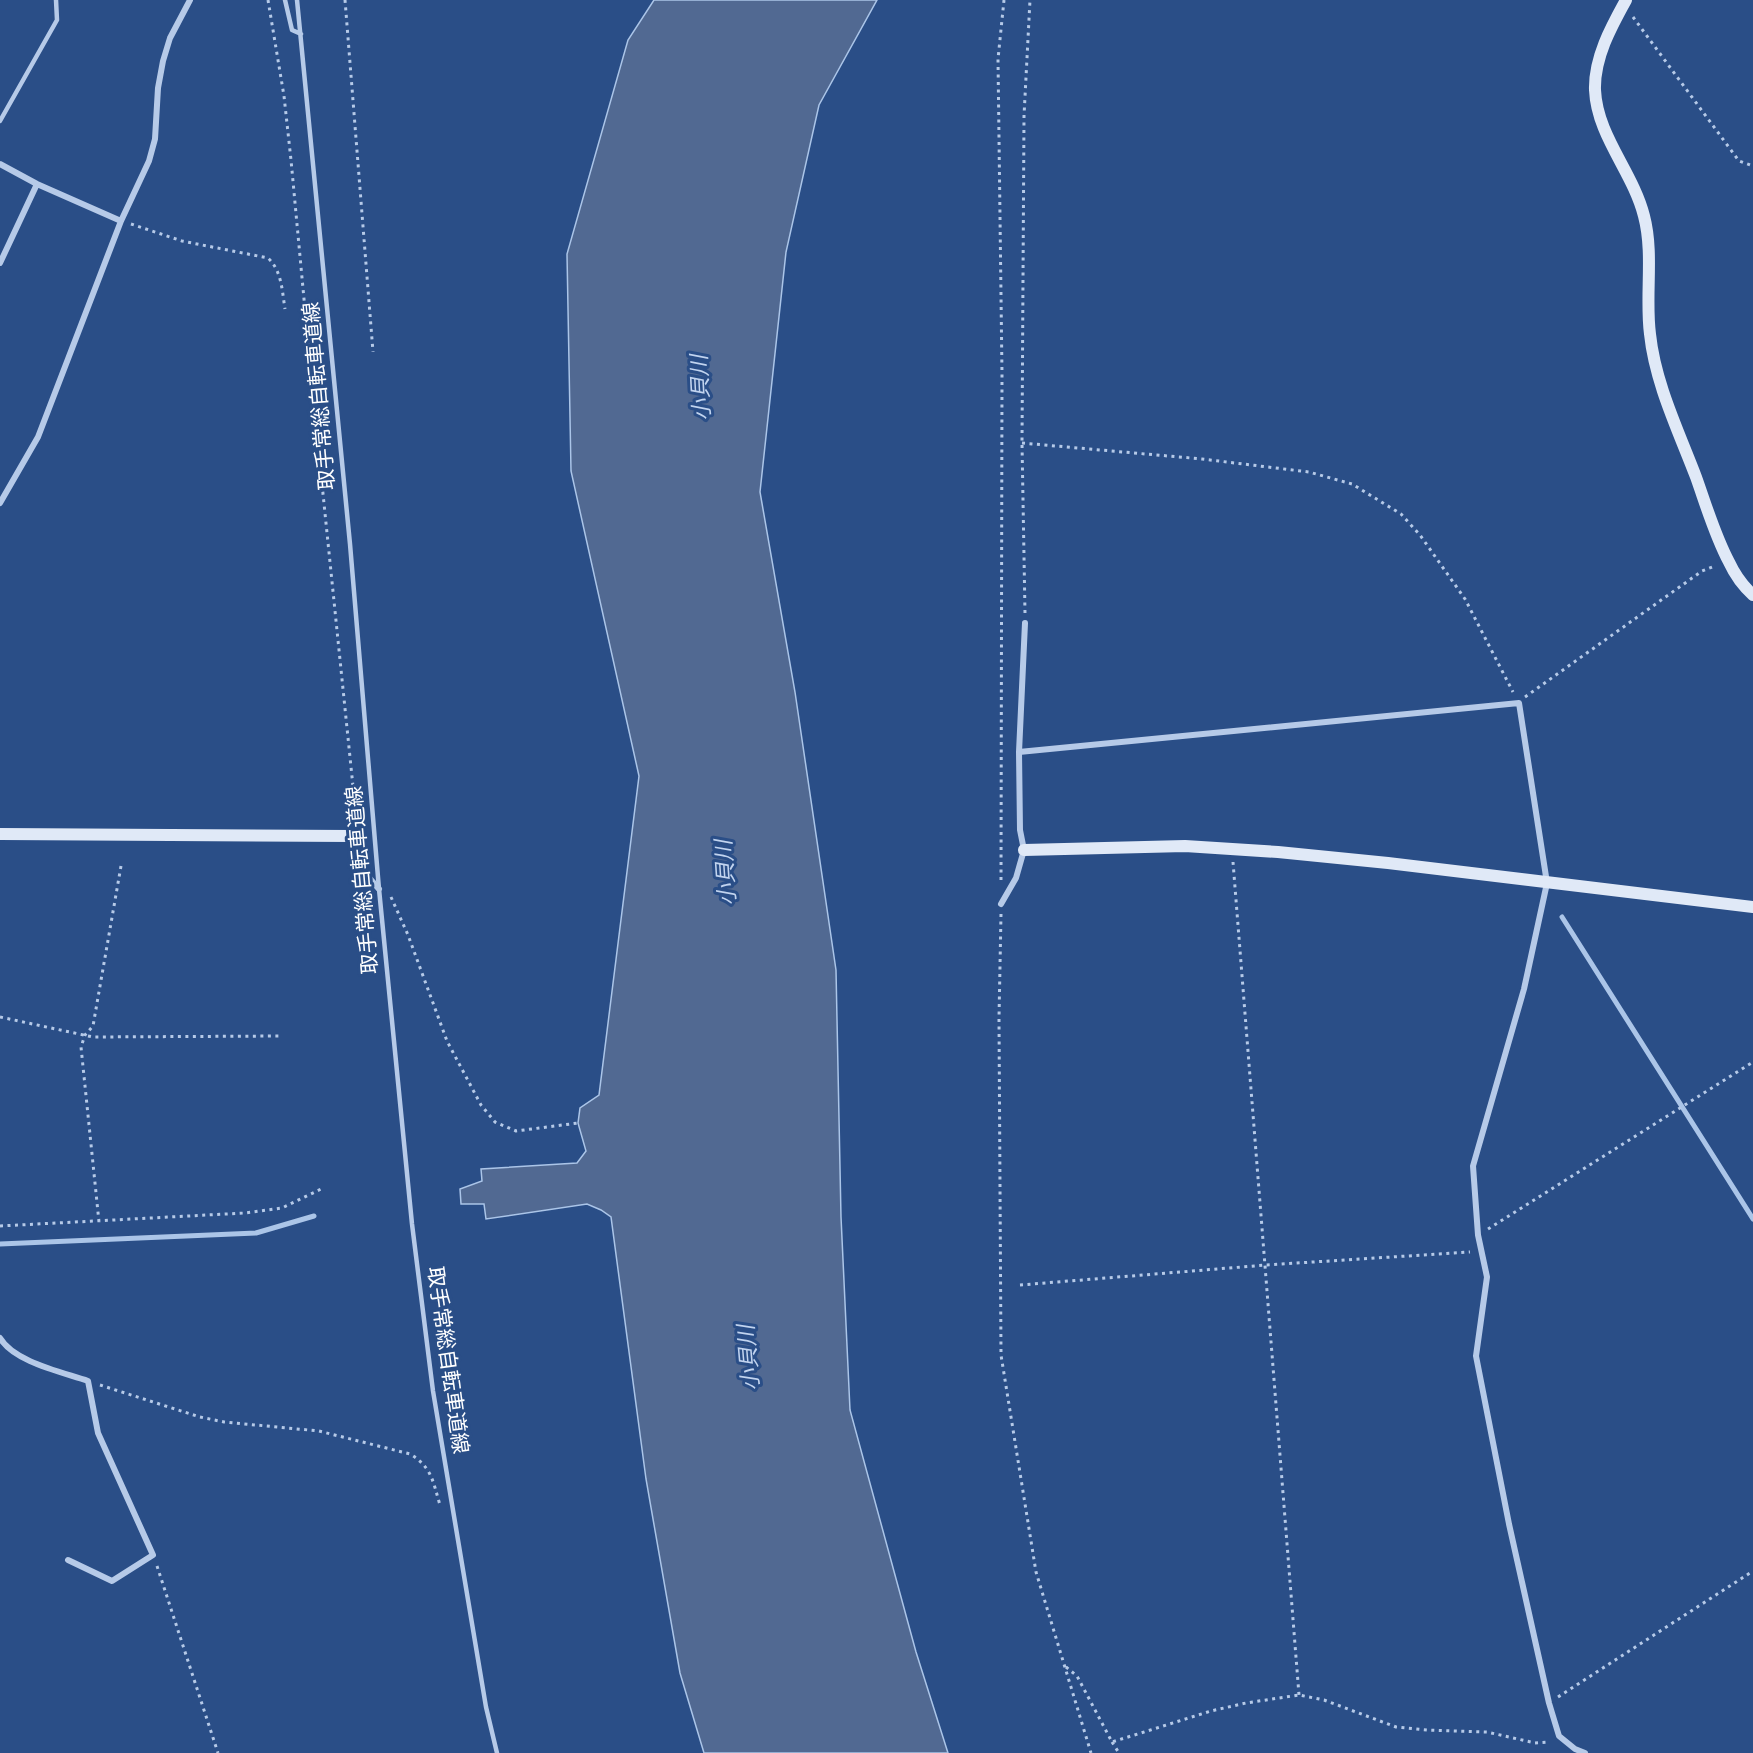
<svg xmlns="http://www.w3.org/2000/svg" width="1753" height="1753" font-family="Karla,'Noto Sans JP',sans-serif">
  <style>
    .water { fill: #516992; stroke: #abc5e8; stroke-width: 1.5 }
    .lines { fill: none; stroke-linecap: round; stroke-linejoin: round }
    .stream { stroke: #abc5e8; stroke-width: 5 }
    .path { stroke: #b6cae8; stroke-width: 3; stroke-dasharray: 3 4.5; stroke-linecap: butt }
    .lane { stroke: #b6cae8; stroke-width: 4.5 }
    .street { stroke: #b6cae8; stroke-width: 6 }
    .secondary { stroke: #e0e9f7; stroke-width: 12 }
    .labels { text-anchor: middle; stroke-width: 6; stroke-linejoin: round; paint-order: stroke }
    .street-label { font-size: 21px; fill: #fff; stroke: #2a4e87 }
    .water-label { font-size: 22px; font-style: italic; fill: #c2d4ef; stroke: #2a4e87 }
  </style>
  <rect width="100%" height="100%" fill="#2a4e87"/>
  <!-- water -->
  <path class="water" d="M654 0H877L819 105 786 252 760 492 795 692 836 970 841 1217 850 1410 916 1652 948 1753H704L680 1673 646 1479 611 1217 601 1210 587 1204 486 1219 484 1204H461L460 1189 482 1181 481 1169 577 1163 586 1151 578 1123 580 1108 599 1095 639 776 571 471 567 254 628 40Z"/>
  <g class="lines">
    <!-- stream -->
    <path class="stream" d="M1562 917 1753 1219
      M0 1244 256 1233 314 1216"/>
    <!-- path -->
    <path class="path" d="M268 0 284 96 291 160 314 406 355 806V824
      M345 0 373 352
      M1633 17 1739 161 1753 166
      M131 224 182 241 268 258C282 271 282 291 285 309
      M1022 443 1202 459 1309 472 1352 484 1401 514 1420 535 1465 599 1513 692
      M1025 613 1022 443 1024 116 1030 0
      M1525 697 1702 571 1715 566
      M1233 862 1299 1695
      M1001 880 1002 374 998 59 1004 0
      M391 897 408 935 447 1041 481 1105 495 1122 516 1131 578 1123
      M1001 914 999 1018 1001 1355 1036 1572 1091 1753
      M0 1017 93 1037 282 1036
      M99 1222 81 1047 85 1035 93 1026 121 866
      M0 1226 245 1213 282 1208 321 1189
      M1488 1229 1753 1062
      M1020 1285 1266 1265 1470 1252
      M100 1385 200 1417 224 1422 319 1431 410 1454C432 1467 433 1482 440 1505
      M157 1566 218 1753
      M1066 1667 1077 1676 1112 1742 1211 1711 1246 1703 1299 1695 1324 1700 1396 1727 1427 1730 1487 1732 1535 1743 1549 1742
      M1558 1697 1753 1571
      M1112 1742 1119 1753"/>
    <!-- lane -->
    <path class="lane" d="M285 0 292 30 301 34
      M297 0 350 544 379 889 412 1224 433 1391 486 1707 497 1753
      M0 121 57 20 56 0"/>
    <!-- street -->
    <path class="street" d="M0 164 37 184 121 221
      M0 263 37 184
      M0 503 38 437 121 221 149 161 155 139 158 88 163 61 170 38 190 0
      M1019 752 1519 703 1547 883 1524 989 1473 1166 1478 1235 1487 1277 1476 1356 1509 1524 1549 1703 1559 1736 1575 1749 1585 1753
      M352 836 364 872 379 889
      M1001 904 1016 878 1024 850 1020 830 1019 752 1025 623
      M0 1338C14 1362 62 1372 88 1381L98 1433 153 1555 112 1581 68 1560"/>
    <!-- secondary -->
    <path class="secondary" d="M1626 0C1611 27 1594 58 1595 90 1597 136 1633 172 1644 216 1654 254 1645 296 1650 334 1655 383 1679 432 1696 477 1706 505 1715 536 1729 562 1735 575 1743 586 1753 595
      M0 834 352 836
      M1024 850 1185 846 1278 852 1388 863 1753 907"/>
  </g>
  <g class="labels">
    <!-- street labels -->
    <g class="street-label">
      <text transform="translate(319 396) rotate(-95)" y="7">取手常総自転車道線</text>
      <text transform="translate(362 880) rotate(-95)" y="7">取手常総自転車道線</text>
      <text transform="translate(448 1360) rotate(82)" y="7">取手常総自転車道線</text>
    </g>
    <!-- water labels -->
    <g class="water-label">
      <text transform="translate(700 388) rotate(-93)" y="8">小貝川</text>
      <text transform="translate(725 873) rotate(-94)" y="8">小貝川</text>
      <text transform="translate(748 1358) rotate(-95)" y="8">小貝川</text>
    </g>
  </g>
</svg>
